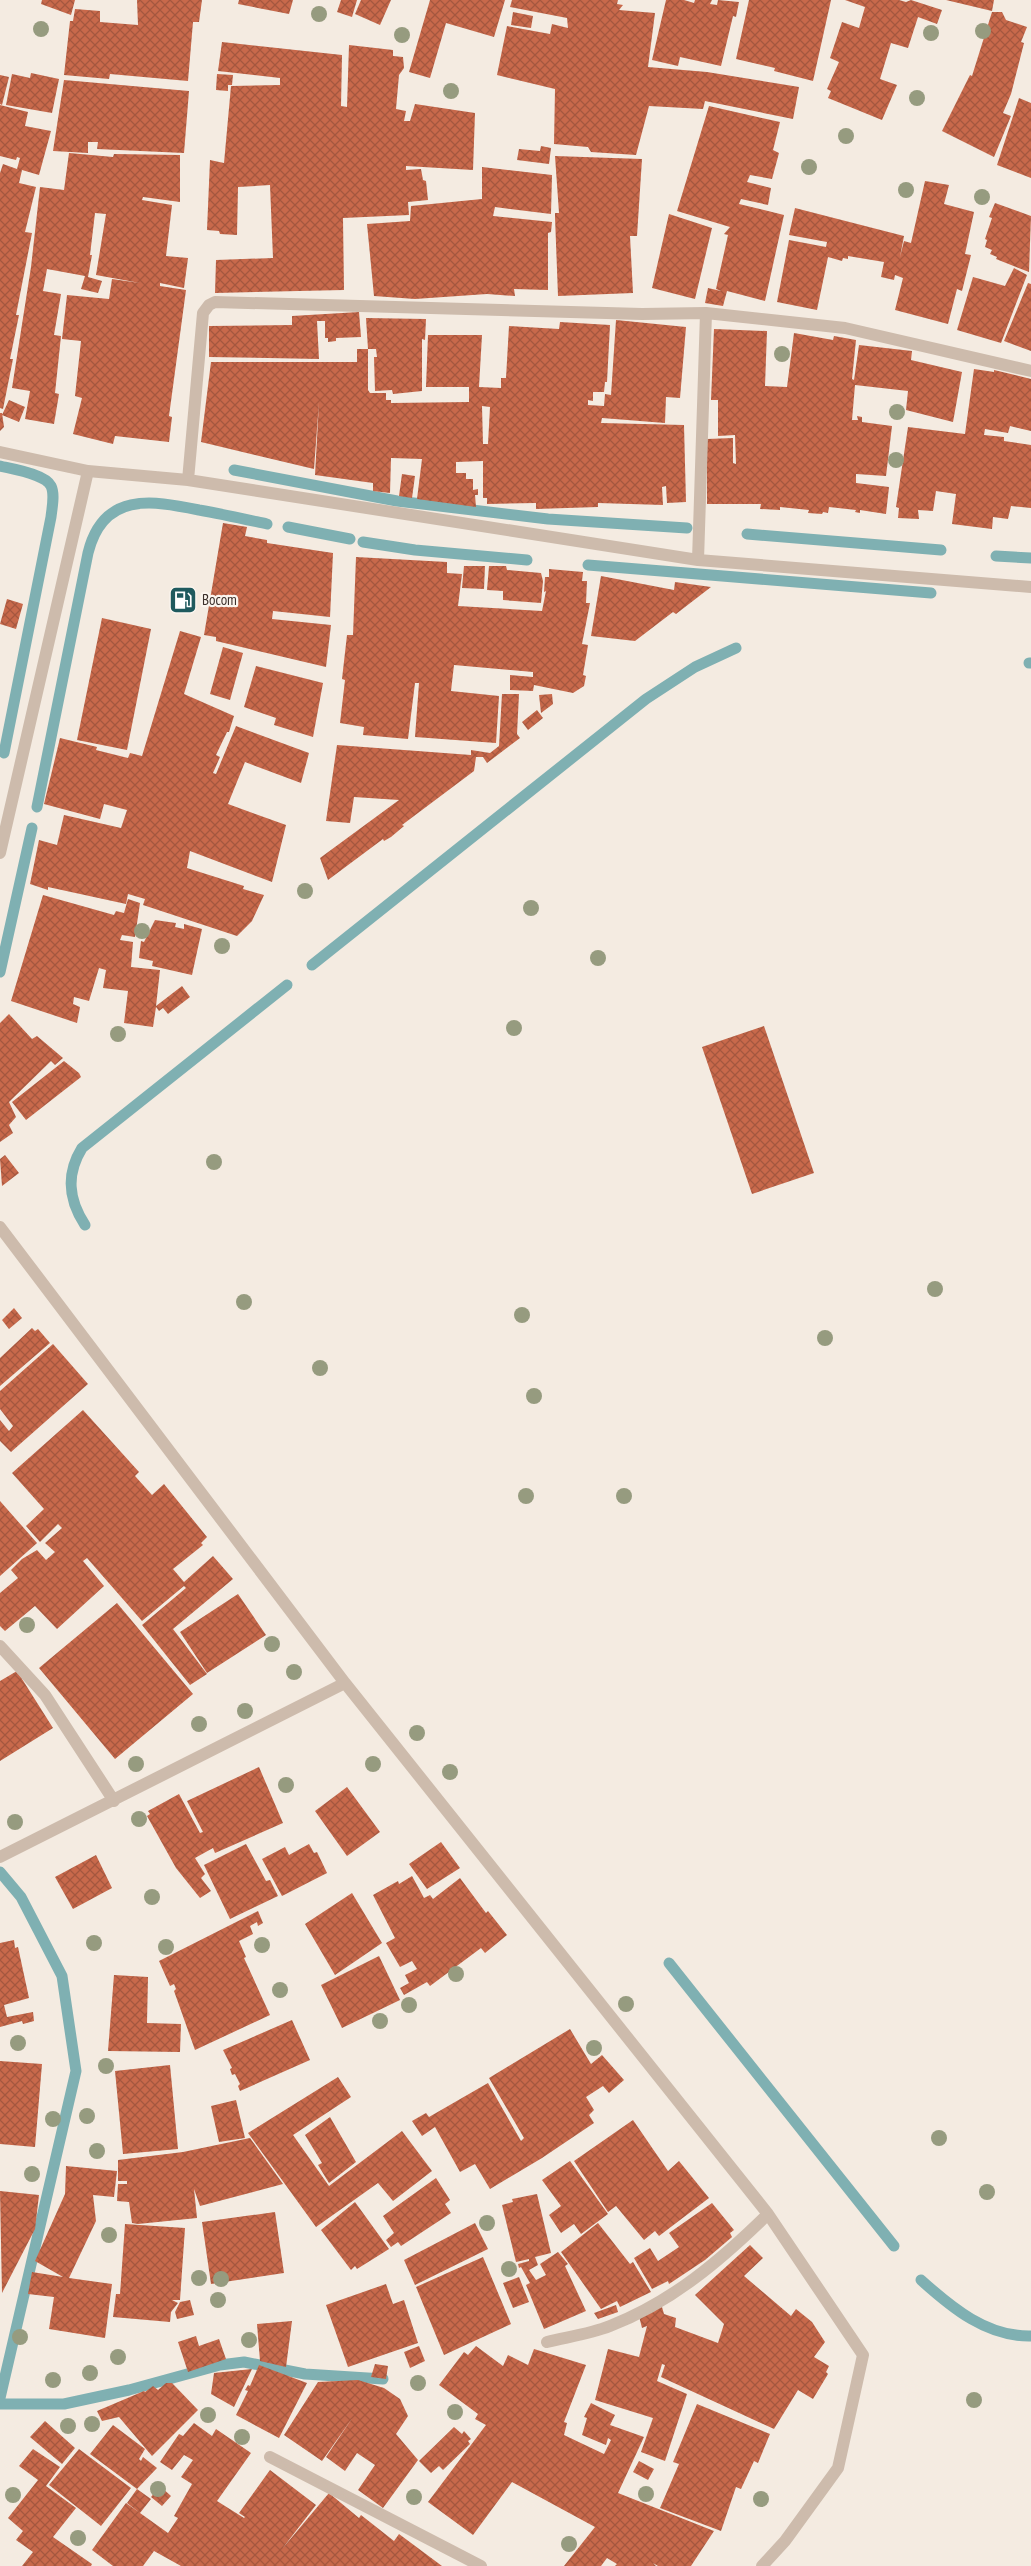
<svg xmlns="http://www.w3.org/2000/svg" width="1031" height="2566" font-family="'PT Sans Narrow',sans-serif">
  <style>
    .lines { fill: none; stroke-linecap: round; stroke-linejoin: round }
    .stream { stroke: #7fb0b2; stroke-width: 11 }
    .building { fill: url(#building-cross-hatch); fill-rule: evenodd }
    .minor { stroke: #cdbbac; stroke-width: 12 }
    .tree { fill: #969b7f }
    .labels { text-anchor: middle; stroke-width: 4.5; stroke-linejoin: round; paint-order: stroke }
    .poi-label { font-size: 15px; fill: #3b302b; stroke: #fbf5ee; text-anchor: start }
  </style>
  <defs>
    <pattern id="building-cross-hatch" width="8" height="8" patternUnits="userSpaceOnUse" patternTransform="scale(1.25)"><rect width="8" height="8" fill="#c8694b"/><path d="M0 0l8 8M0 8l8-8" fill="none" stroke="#a4573f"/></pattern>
  </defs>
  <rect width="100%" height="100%" fill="#f4ebe1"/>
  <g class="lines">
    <!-- stream -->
    <path class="stream" d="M0 466C12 469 45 474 51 486 55 494 52 508 51 517L4 753
      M234 470 397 501 548 519 687 528
      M288 527 350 539
      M747 534 941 550
      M363 542 415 550 527 560
      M996 556 1031 558
      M588 565 931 593
      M1029 663H1031
      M37 807 88 553C103 492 151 500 199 510 222 514 244 519 267 524
      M312 965 646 699 695 667 736 648
      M0 972 32 828
      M85 1225C68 1199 66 1174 82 1148L287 985
      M0 1872 21 1897 62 1976 76 2071 0 2398
      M669 1963 894 2246
      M921 2280C952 2308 987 2337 1031 2336
      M0 2404H64L129 2390 220 2365 244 2362 305 2374 383 2379"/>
  </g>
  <!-- building -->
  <path class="building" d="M42 0H75L71 15 41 4Z
    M137 0H202L199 22H193L188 81 110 74 109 79 64 75 70 21H73L75 9 100 11V22L138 25Z
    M239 0H293L289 14 238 4Z
    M341 0H357L352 17 337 12Z
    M361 0H391L380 25 355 14Z
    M430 0H505L494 37 446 23 430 78 409 72Z
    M512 0H618L617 4 623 5 619 10 655 13 648 67 707 72 799 87 793 119 705 101 703 109 649 106 636 155 591 152 588 147 554 144 555 89 497 75 507 26 550 34 552 24 568 28 567 18 510 7Z
    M666 0H684L694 3 695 0H712L710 4 717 5 718 0 739 2 736 17 733 16 721 66 680 57 678 66 652 60Z
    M749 0H831L813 81 774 71 775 68 736 59Z
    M845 0H899L906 2 911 0 942 10 937 24 918 17 908 48 891 43 880 79 897 85 882 120 828 98 831 91 827 89 839 62 830 58 842 22 859 28 865 7Z
    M946 0H994L992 11Z
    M513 12 533 16 531 28 511 25Z
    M992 12H1002L1006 20 1027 27 1021 42 1024 43 1011 94 1003 113 1011 116 994 157 942 131 970 75 972 76Z
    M222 42 342 55 341 106 347 107 349 45 393 50V56L403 57 404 68 399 75 396 109 406 111 404 121H410L415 104 475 113 473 170 406 166V170L421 169 423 180 426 181 428 200 408 202 409 215 343 218 344 290 215 293 216 260 273 258 270 185 238 187 237 235 220 234 219 231 207 230 210 160 224 163 231 86 280 85V78L218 71Z
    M31 73 59 79 52 113 6 105 12 74 30 78Z
    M217 74 233 75 232 85H228V91L216 90Z
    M0 75 9 77 2 105 0 104Z
    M64 80 189 91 184 153 97 149 98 142H88V153L53 151Z
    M1019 98 1031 103V178L997 165Z
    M0 105 28 112 25 126 51 131 39 175 22 170 19 183 36 187 25 232 32 233 16 315H19L10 359H13L3 409 0 408V173L3 164 17 169 20 158 17 157 16 160 0 156Z
    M709 106 780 122 773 150 779 153 772 179 750 175 747 182 771 188 768 205 741 199 739 204 784 215 765 301 727 291 723 306 705 303 708 288 721 291 716 289 728 235 724 234 730 227 677 211Z
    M541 146 551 148 549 164 517 160 519 149 540 151Z
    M69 153 113 157 114 154 180 155V202L143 197 142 200 172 205 166 256 188 258 184 288 160 283V286L186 290 169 416 172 417 169 442 115 436 113 444 73 434 82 398 75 396 81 341 62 339 67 295 109 299 112 279 140 283 96 275 106 214 95 213 90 255H92L88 277 102 281 98 293 81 289 85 276 47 269 43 291 61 294 54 335 61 336 55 393 59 394 54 424 25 419 30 391 12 388 31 267 40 187 64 190Z
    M555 156 642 159 637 236H630L633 293 558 296 555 217V213H559Z
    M482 167 552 175 551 214 495 207 493 216 552 222 551 232 548 233V290L514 289 515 296 487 294 415 299 374 296 367 224 410 221 411 206 482 199Z
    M925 181 949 185 944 204 974 212 965 254 971 255 962 291 957 289 948 324 895 310 903 278 895 275 894 280 881 277 884 262 848 256V259L843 258 842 261 828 257 817 310 777 302 789 240 826 247 827 242 789 235 795 208 904 236 900 257 904 241 911 243Z
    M995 203 1031 216 1029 272 996 259 997 257 990 254 992 250 985 247 987 240 985 239 992 218 989 217Z
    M669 214 712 228 695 299 652 288Z
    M1014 268 1027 275 1001 343 957 330 973 277 1005 286Z
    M1028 283 1031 284V351L1004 341Z
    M359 312 361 337 336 338V341L328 342V338H325V321H317L319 359 209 357V326L292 325V316Z
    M366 318 426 319 425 340 422 339V391L393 394 392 390 375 391 374 357H377L376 349H368Z
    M616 320 686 327 680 398 666 397 665 423 602 418 601 423 684 425 686 502 667 503 666 486 662 487 663 505 598 503V507L536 509V503L487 504V498H483V461L456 462V473H466V479H473V490L478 489V495H475L476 507 417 499 422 459 391 458 390 493 373 491V483L315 475 319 402 314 469 201 442 211 362H357V349H368V390L370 393H386V400H391V403L469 402V387H426L428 335H482L479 387 501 388V378H506L509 326 559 329 560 322 610 325 607 382H605L604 392H593V401L588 400V405L604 406 605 394 611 395ZM482 406 490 407 488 444H483Z
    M714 329 767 331 765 386 787 387 794 333 833 340 834 336 856 340 852 379 854 380 859 345 912 351 911 360 962 372 953 422 906 410 908 391 855 385 852 420H858L857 416 862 417V422L892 426 886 476 856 474V483L889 487 886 514 860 510V513L855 512 856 510 829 507 828 513 823 512 822 514 808 513 809 510 780 507V510L760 509 761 504H707V439L733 438V463L736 464 735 435 718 436V400H711Z
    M974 369 994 372V370L1031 379V431L1010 426 1008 433 985 429 984 435 1004 437V441L1031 445V508L1011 506 1008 519 993 517 992 529 952 524 956 494 936 491 933 511 918 510 919 519 898 518 899 508 896 507 908 427 965 434Z
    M9 400 25 407 19 422 2 415Z
    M0 413H2L4 427 0 431Z
    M402 474 415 476 412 498 399 496Z
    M223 523 247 527 245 536 267 540V543L333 553 330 617 273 611 272 619 331 625 326 667 216 641V637L204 635Z
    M356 557 447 562V573L462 574 458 606 542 611 546 591 544 592 545 577H549V569L583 572 582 581H587L586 603H590L582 644 588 645 583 675 586 676 584 686 573 693 534 685 533 691 510 690V675L533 677V672L454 665 451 691 499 696 496 743 415 737 419 683H415L408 739 363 735 364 727 340 723 345 680 342 679 347 635H353Z
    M464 566H485L484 589 462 588Z
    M489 566H506L507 570 541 573 543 581 541 603 503 600V591L487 590Z
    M601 576 674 590 675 582 711 587 676 614 673 612 635 641 591 636Z
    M7 599 23 604 16 629 0 624Z
    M102 618 151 629 127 750 77 740Z
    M180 631 201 637 184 694 234 716 229 732H227L216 755 220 757 213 773 216 774 236 726 309 753 301 783 245 762 228 804 286 825 272 882 190 851 187 868 244 886 243 889 264 895 252 921 237 936 143 905 145 899 128 894 126 904 48 887V890L30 884 39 840 57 845 64 815 121 828 127 810 104 804 100 819 44 804 60 738 97 747 96 750 128 758 130 753 142 756Z
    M223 647 243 653 230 700 210 694Z
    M256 666 323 683 313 737 274 725 276 718 244 707Z
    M502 694H519L517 734 520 738 487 763 483 757H476L474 771 402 825 404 826 391 837 384 841 383 839 328 880 320 858 399 800 354 797 350 823 326 821 337 745 471 755V750L490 753 499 746Z
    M552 694 553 704 541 713 539 695Z
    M537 710 543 718 528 730 522 722Z
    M43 895 114 915 116 911 124 913 128 899 140 903 135 937 122 935 120 940 133 942 131 967 160 970 156 1006 182 986 190 997 168 1014 163 1008 159 1011 156 1007 153 1027 124 1023 128 991 103 988 106 970 99 968 89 1001 74 997 73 1004 80 1007 77 1023 11 1001Z
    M155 920 176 923 175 927 184 929V924L202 929 192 975 152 966 153 961 139 958 141 941 144 942Z
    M9 1014 32 1039 37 1036 63 1058 55 1065 51 1061 9 1102 16 1117 9 1125 13 1133 0 1142V1023Z
    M764 1026 814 1173 752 1194 702 1047Z
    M64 1061 79 1073 81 1077 26 1120 12 1102Z
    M5 1155 19 1173 2 1186 0 1159Z
    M14 1308 22 1318 9 1329 2 1320Z
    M32 1328 35 1331 38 1329 50 1343 0 1386V1358Z
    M53 1344 88 1384 11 1452 0 1441V1420L9 1431 13 1426 0 1409V1391Z
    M83 1410 139 1472 135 1476 152 1495 164 1484 207 1537 201 1543 203 1545 173 1569 184 1582 213 1556 233 1579 173 1629 207 1674 190 1685 142 1625 186 1588 184 1586 142 1621 87 1558 83 1561 104 1586 57 1629 35 1606 5 1631 0 1626V1593L18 1578 11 1570 22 1559 37 1550 46 1560 55 1552 45 1543 62 1528 58 1524 40 1542 26 1526 44 1509 12 1473Z
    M0 1501 37 1543 0 1576Z
    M238 1594 266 1635 207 1673 180 1632Z
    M117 1603 193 1694 115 1759 39 1668Z
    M17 1671 53 1728 0 1761V1681Z
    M259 1767 283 1823 215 1853 213 1848 195 1858 205 1874 201 1878 211 1891 200 1898 176 1868 147 1816 150 1814 148 1811 179 1794 200 1833 203 1832 187 1801Z
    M347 1787 380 1832 347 1856 315 1811Z
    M441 1842 460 1868 427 1889 409 1864Z
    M246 1844 266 1881 270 1880 278 1896 230 1919 204 1865Z
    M309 1844 314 1853 317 1852 327 1873 282 1896 262 1859 285 1847 289 1855Z
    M96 1855 112 1888 73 1909 55 1877Z
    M412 1876 424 1898 430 1895 433 1899 460 1878 486 1913 488 1911 507 1935 485 1953 481 1948 430 1986 427 1982 404 1995 400 1988 409 1983 405 1975 417 1969 412 1961 400 1967 386 1943 395 1938 373 1895 398 1881 399 1884Z
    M352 1893 382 1943 335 1975 305 1924Z
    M258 1911 263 1923 258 1926 257 1922 250 1926 253 1934 239 1941 246 1957 244 1958 270 2015 195 2050 174 1991 176 1989 174 1984 170 1986 159 1961Z
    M14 1940 15 1948 18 1947 29 1998 4 2005 7 2017 33 2012 34 2021 23 2024 22 2021 0 2027V1943Z
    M379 1956 400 2000 342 2028 321 1985Z
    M114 1975 148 1977 147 2023 181 2024 180 2052 108 2051Z
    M292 2020 310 2060 240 2091 238 2086 240 2084 235 2074 232 2075 230 2069 232 2068 223 2050Z
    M570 2029 591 2064 602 2055 624 2080 609 2093 603 2086 586 2097 594 2110 589 2115 594 2123 542 2158 490 2189 475 2164 460 2172 435 2127 422 2136 412 2121 426 2113 429 2117 488 2083 521 2141 524 2138 489 2078Z
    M0 2061 42 2064 35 2147 0 2144Z
    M170 2065 178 2149 123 2154 115 2071Z
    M338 2077 351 2097 293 2135 329 2186 402 2131 432 2171 393 2201 378 2183 316 2227 248 2133Z
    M236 2100 245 2138 219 2142 211 2106Z
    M330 2117 356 2162 329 2183 318 2165 322 2163 305 2135Z
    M633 2120 668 2171 679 2161 709 2198 659 2236 655 2231 644 2240 616 2206 608 2212 574 2161Z
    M250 2138 283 2184 200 2206 194 2189 197 2218 138 2224 132 2223 129 2202 117 2201 118 2184H127V2181H118V2160L183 2152Z
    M570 2161 608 2214 581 2234 574 2224 561 2233 549 2215 561 2206 542 2180Z
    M66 2166 117 2171 114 2197 93 2195 96 2221 69 2278 112 2284 105 2338 49 2329 54 2297 28 2294 32 2272 63 2277 35 2261 65 2194Z
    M436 2178 450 2200 445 2204 451 2213 401 2246 398 2242 391 2247 386 2240 394 2233 383 2216Z
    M0 2191 39 2195 35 2229 2 2293Z
    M537 2194 551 2253 535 2257 538 2265 529 2270 536 2280 546 2275 540 2264 558 2252 568 2264 565 2266 586 2311 544 2329 526 2285 530 2283 521 2267 519 2268 518 2264 529 2261V2259L516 2262 502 2205 513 2202 512 2199Z
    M355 2202 389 2249 357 2269 355 2266 351 2270 321 2230Z
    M712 2203 734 2230 730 2233 732 2237 705 2260 669 2284 668 2281 652 2289 634 2258 650 2248 658 2261 679 2247 669 2233Z
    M275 2212 284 2273 211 2284 202 2222Z
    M475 2223 488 2249 415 2285 404 2260Z
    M598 2223 630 2264 633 2262 651 2292 620 2307 617 2301 601 2309 561 2252Z
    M125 2224 185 2228 180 2300H172L178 2303 171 2312 170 2322 113 2317 116 2294H120Z
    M750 2245 763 2258 744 2276 791 2316 796 2309 812 2322 825 2342 814 2357 829 2366 826 2372 828 2374 813 2399 798 2390 774 2429 661 2377 665 2365 662 2364 657 2381 687 2394 665 2461 641 2452 653 2418 595 2400 608 2349 639 2357 647 2326 642 2328 639 2316 662 2307 664 2314 676 2318 675 2327 718 2343 724 2324 695 2295Z
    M483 2257 511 2324 444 2355 416 2287Z
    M519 2277 529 2302 513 2308 503 2283Z
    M386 2284 393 2304 404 2300 418 2343 348 2367 326 2305Z
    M190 2300 194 2315 177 2319 175 2312 180 2302Z
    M616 2305 618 2312 598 2319 594 2313Z
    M292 2321 286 2367 260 2361 257 2324Z
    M196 2336 199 2346 219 2339 226 2359 188 2372 178 2342Z
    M419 2346 425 2361 410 2368 404 2352Z
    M476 2346 503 2366 508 2355 528 2365 534 2349 586 2365 564 2422 567 2423 564 2435 604 2454 611 2440 608 2438 606 2445 582 2435 587 2418 584 2417 591 2403 615 2415 610 2425 644 2437 618 2493 714 2531 691 2566H658L653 2563 656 2566H615L617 2564 607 2558 601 2566H564L595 2527 512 2482 473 2535 428 2502 486 2425 475 2419 478 2414 439 2385 464 2352 468 2355Z
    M375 2364 388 2366 386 2379 371 2377Z
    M259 2365 307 2383 279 2438 236 2415 248 2391 245 2390 248 2385 250 2386Z
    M252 2369 234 2407 211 2394 214 2373Z
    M358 2380 384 2388 400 2399 408 2416 396 2434 418 2460 383 2508 358 2490 375 2465 357 2453 345 2471 326 2457 353 2417 322 2461 284 2435 318 2382Z
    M166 2383H172L198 2410 152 2456 119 2417 102 2421 97 2411 144 2391 145 2392 153 2386 158 2390Z
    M697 2404 770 2434 758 2463 754 2461 741 2489 736 2487 721 2531 660 2508 679 2464 673 2462Z
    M45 2421 75 2448 62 2464 30 2437Z
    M194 2423 212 2436 216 2429 251 2453 217 2501 244 2518 245 2517 239 2513 270 2470 316 2505 282 2549 329 2493 359 2518 361 2515 394 2541 399 2534 442 2566H181L154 2551 143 2566H113L92 2550 126 2503 168 2533 178 2518 174 2516 192 2484 181 2477 193 2460 184 2455 172 2470 160 2462 179 2434 183 2436Z
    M113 2425 145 2449 139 2459 141 2461 143 2457 157 2468 137 2489 90 2454Z
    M454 2427 462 2434 464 2431 471 2439 468 2441 470 2444 443 2470 439 2466 431 2473 419 2461Z
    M33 2449 60 2467 46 2486 76 2508 53 2537 92 2564 91 2566H22L33 2552 16 2540 23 2531 8 2518 38 2480 19 2466Z
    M79 2449 131 2488 101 2526 49 2485Z
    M639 2461 654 2469 648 2480 633 2472Z
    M160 2486 171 2496 162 2506 151 2497Z
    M137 2489 151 2499 140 2513 127 2503Z"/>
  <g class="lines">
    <!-- minor -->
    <path class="minor" d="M0 452 88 471
      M188 480 203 313 209 305 215 302 642 314 706 313 845 328 1031 371
      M698 560 706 313
      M0 853 88 471 188 480 698 560 1031 587
      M0 1227 345 1683 768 2214 863 2355 838 2468 785 2541 762 2566
      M0 1646 45 1695 114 1801
      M0 1857 345 1683
      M547 2342C567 2337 590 2334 610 2326 672 2302 721 2260 768 2214
      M270 2457 481 2566"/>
  </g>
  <!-- trees -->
  <g class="tree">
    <circle cx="319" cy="14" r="8"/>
    <circle cx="41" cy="29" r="8"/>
    <circle cx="983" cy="31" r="8"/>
    <circle cx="931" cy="33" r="8"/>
    <circle cx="402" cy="35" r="8"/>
    <circle cx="451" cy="91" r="8"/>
    <circle cx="917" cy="98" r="8"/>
    <circle cx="846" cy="136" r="8"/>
    <circle cx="809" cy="167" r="8"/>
    <circle cx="906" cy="190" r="8"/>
    <circle cx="982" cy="197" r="8"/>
    <circle cx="782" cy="354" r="8"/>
    <circle cx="897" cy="412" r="8"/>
    <circle cx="896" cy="460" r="8"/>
    <circle cx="305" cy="891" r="8"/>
    <circle cx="531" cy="908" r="8"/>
    <circle cx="142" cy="931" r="8"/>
    <circle cx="222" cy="946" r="8"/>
    <circle cx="598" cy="958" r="8"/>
    <circle cx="514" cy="1028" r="8"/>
    <circle cx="118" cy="1034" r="8"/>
    <circle cx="214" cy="1162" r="8"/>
    <circle cx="935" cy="1289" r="8"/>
    <circle cx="244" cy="1302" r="8"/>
    <circle cx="522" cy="1315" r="8"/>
    <circle cx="825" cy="1338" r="8"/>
    <circle cx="320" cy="1368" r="8"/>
    <circle cx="534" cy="1396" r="8"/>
    <circle cx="526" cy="1496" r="8"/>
    <circle cx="624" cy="1496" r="8"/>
    <circle cx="27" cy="1625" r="8"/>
    <circle cx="272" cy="1644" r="8"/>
    <circle cx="294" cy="1672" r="8"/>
    <circle cx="245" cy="1711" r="8"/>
    <circle cx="199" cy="1724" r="8"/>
    <circle cx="417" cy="1733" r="8"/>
    <circle cx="136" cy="1764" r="8"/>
    <circle cx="373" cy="1764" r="8"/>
    <circle cx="450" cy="1772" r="8"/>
    <circle cx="286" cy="1785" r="8"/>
    <circle cx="139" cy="1819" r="8"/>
    <circle cx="15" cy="1822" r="8"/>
    <circle cx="152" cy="1897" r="8"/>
    <circle cx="94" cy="1943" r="8"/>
    <circle cx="262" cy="1945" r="8"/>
    <circle cx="166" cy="1947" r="8"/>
    <circle cx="456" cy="1974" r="8"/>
    <circle cx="280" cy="1990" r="8"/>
    <circle cx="626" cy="2004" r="8"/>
    <circle cx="409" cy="2005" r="8"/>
    <circle cx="380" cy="2021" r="8"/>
    <circle cx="18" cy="2043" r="8"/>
    <circle cx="594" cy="2048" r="8"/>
    <circle cx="106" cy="2066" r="8"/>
    <circle cx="87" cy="2116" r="8"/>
    <circle cx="53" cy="2119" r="8"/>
    <circle cx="939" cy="2138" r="8"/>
    <circle cx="97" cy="2151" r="8"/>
    <circle cx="32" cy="2174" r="8"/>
    <circle cx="987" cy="2192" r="8"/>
    <circle cx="487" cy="2223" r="8"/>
    <circle cx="109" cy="2235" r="8"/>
    <circle cx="509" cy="2269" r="8"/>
    <circle cx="199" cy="2278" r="8"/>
    <circle cx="221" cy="2279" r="8"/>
    <circle cx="218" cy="2300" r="8"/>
    <circle cx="20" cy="2337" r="8"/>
    <circle cx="249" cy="2340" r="8"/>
    <circle cx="118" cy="2357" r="8"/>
    <circle cx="90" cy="2373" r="8"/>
    <circle cx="53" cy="2380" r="8"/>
    <circle cx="418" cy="2383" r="8"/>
    <circle cx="974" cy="2400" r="8"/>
    <circle cx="455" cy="2412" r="8"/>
    <circle cx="208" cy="2415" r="8"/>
    <circle cx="92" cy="2424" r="8"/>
    <circle cx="68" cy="2426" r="8"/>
    <circle cx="242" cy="2437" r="8"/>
    <circle cx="158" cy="2489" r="8"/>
    <circle cx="646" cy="2494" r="8"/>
    <circle cx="13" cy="2495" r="8"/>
    <circle cx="414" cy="2497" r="8"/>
    <circle cx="761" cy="2499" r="8"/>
    <circle cx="78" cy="2538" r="8"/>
    <circle cx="569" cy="2544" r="8"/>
  </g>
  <!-- icons -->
  <defs>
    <g id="fuel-square" transform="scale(1.4375)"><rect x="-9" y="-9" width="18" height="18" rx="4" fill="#1f5a5e" stroke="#fbf5ee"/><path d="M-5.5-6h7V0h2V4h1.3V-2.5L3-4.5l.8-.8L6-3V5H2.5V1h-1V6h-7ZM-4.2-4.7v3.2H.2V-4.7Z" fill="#fff"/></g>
  </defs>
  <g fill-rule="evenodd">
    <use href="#fuel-square" x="183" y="600"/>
  </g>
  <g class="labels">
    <!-- poi labels -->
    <g class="poi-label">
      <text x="202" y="605">Bocom</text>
    </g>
  </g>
</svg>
